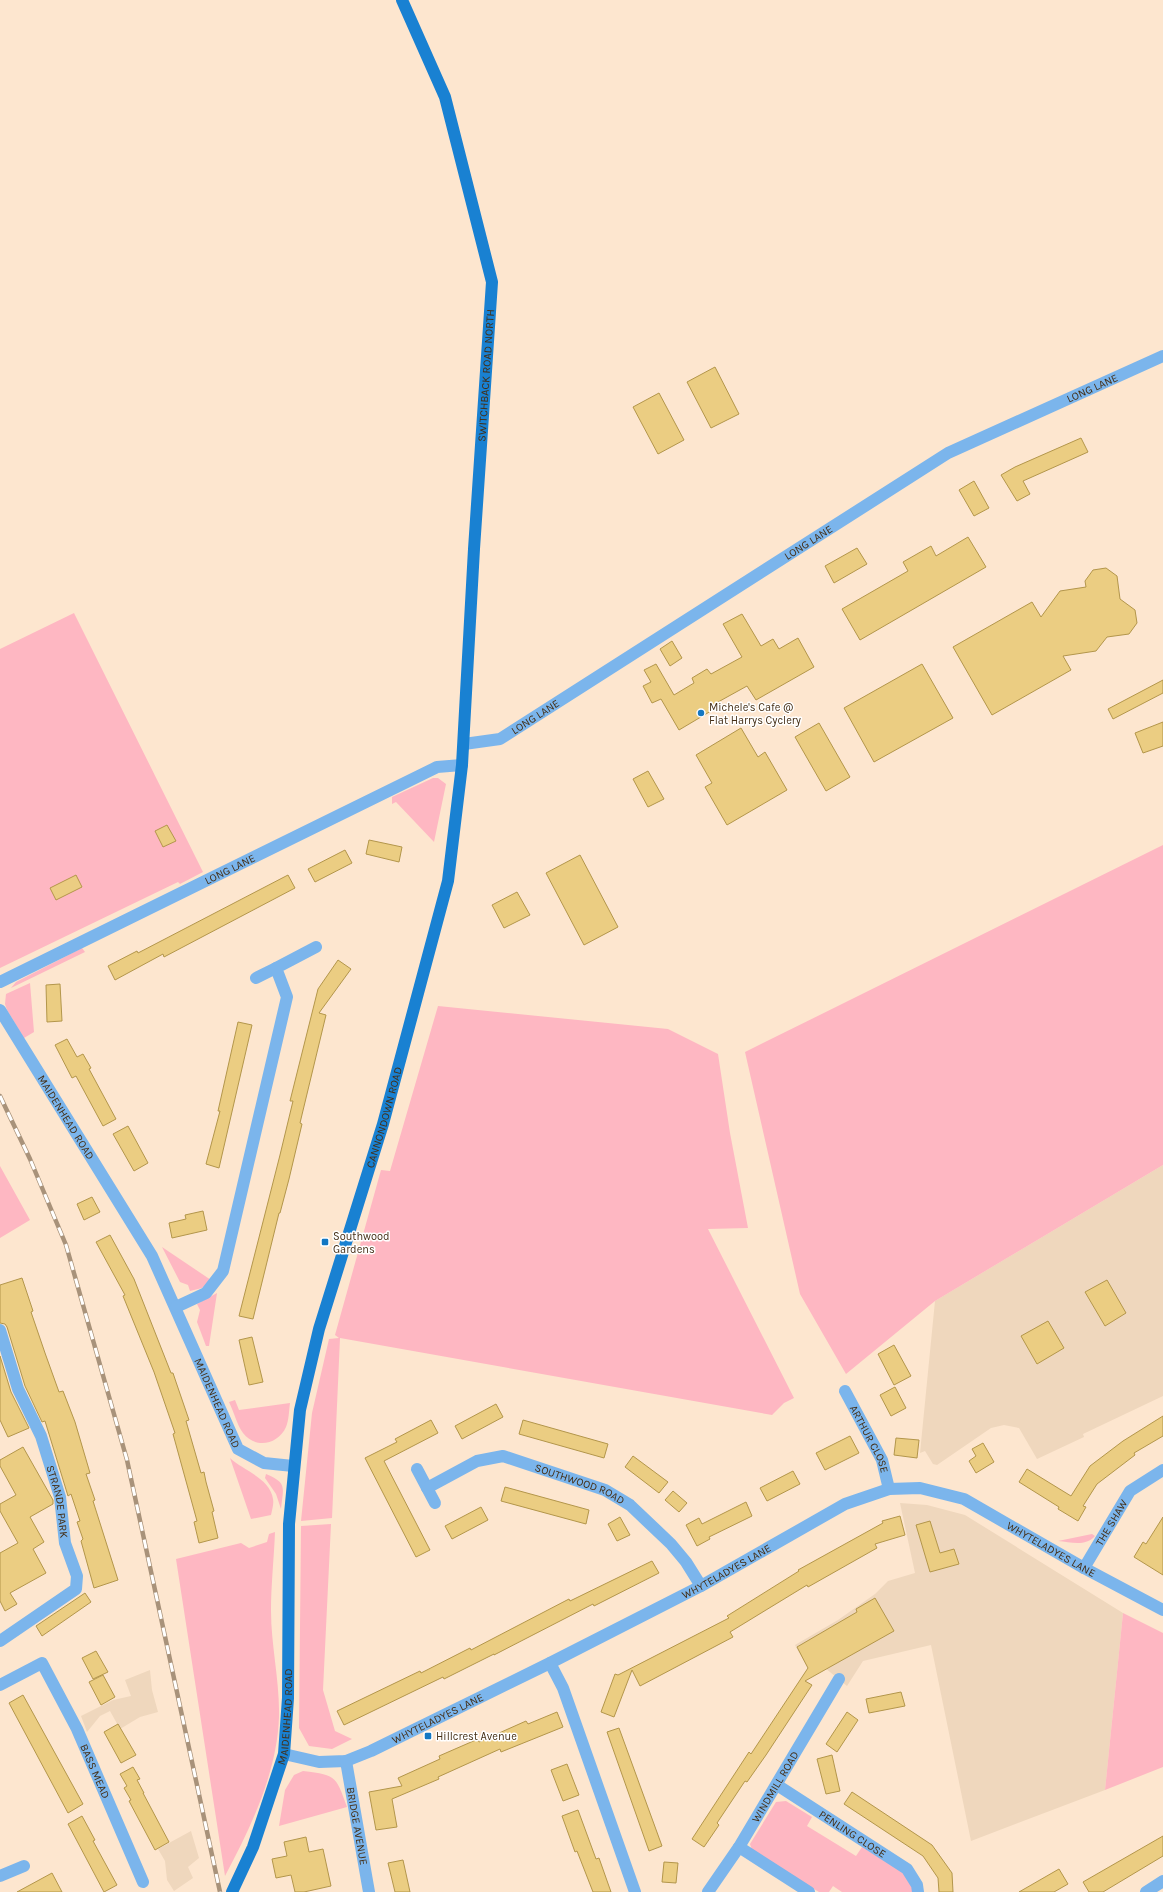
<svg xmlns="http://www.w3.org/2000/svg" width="1163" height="1892" font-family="Karla,sans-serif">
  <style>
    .built { fill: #efd7bd }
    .green { fill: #feb7c2 }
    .building { fill: #ebcd82; stroke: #b3964b }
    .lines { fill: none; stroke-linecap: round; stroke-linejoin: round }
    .minor { stroke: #7bb5ec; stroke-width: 12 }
    .major { stroke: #1981d2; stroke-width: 12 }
    .rail-casing { stroke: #a8927a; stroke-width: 4.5 }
    .rail { stroke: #fff; stroke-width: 3; stroke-dasharray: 9; stroke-linecap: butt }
    .poi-dot { fill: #1377c2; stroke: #fff; stroke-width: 1.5 }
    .labels { text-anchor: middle; stroke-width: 3; stroke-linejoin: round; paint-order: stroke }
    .street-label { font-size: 11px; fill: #442e15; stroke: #fff }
    .poi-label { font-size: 11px; fill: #442e15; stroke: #fff; text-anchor: start }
  </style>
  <rect width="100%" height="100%" fill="#fde6cf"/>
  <!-- built -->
  <path class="built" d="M1163 1165V1396L1083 1434 1084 1437 1037 1459 1019 1428 1004 1425 991 1428 937 1465 933 1464 925 1451 920 1453 935 1301Z
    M900 1503 927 1505 965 1515 1123 1613 1105 1790 971 1841 931 1645 863 1661 847 1686 819 1663 808 1669 795 1645 838 1620 875 1594 888 1581 915 1573Z
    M150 1670 152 1690 158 1712 140 1717 120 1729 110 1711 100 1716 87 1732 81 1716 113 1700 131 1696 125 1680Z
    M191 1831 199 1858 188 1867 193 1878 174 1891 167 1880 165 1861 158 1849Z"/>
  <!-- green -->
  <path class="green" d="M74 613 203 872 180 884 178 882 0 968V649Z
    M433 778H438L446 784 434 842 396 802 392 804V797Z
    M1163 845V1165L935 1301 846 1374 800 1294 745 1052Z
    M82 948 85 952 11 988 16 982Z
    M30 983 34 1032 24 1038 7 1010 5 1004 6 994Z
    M438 1006 668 1029 718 1054 730 1133 748 1228 708 1229 794 1398 784 1403 772 1415 340 1338 332 1518 301 1521 312 1413 329 1339 339 1338 335 1335 381 1170 390 1171Z
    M0 1166 30 1220 0 1238Z
    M162 1247 211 1280 202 1288 190 1291 188 1285 180 1282Z
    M217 1293 209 1346H206L197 1322 200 1310 197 1304Z
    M235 1400 239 1410 290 1403C289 1410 289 1420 286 1427 278 1445 255 1449 243 1433 237 1425 234 1412 229 1402Z
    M230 1458C244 1471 270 1478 273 1499 274 1504 272 1510 271 1515L251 1519Z
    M266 1474C288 1483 283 1488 281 1509L276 1494 265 1478Z
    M331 1524 323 1690 335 1731 352 1739 332 1749 309 1746 299 1728 301 1526Z
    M275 1532C274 1558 271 1585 271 1611 271 1646 280 1682 279 1717 277 1773 251 1827 225 1876L176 1559 241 1543 249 1548 267 1542 269 1534Z
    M1092 1534 1095 1536C1085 1547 1071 1542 1058 1541Z
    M1123 1613 1163 1633V1767L1105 1790Z
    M303 1771C336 1775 336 1776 347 1807L279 1826 285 1790 294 1775Z
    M786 1801 812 1817 807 1826 856 1856 862 1847 906 1874 915 1892H842L833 1886 829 1892H819L753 1853 750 1844 776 1802Z"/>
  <!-- building -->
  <path class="building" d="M715 367 739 414 711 428 687 382Z
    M659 393 684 440 658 454 633 407Z
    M1081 438 1088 452 1023 481 1030 494 1017 501 1001 475 1015 467Z
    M974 481 989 508 974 516 959 490Z
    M968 537 986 567 860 640 842 609 908 571 903 562 931 546 936 556Z
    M857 548 867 564 834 583 825 566Z
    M1106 568 1117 576 1120 599 1135 610 1137 623 1129 634 1107 637 1096 651 1063 656 1071 670 992 715 953 647 1032 602 1041 617 1060 591 1086 587 1085 581 1093 570Z
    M742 614 761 646 773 639 779 649 798 638 814 667 756 700 747 686 709 707 711 711 679 730 661 699 652 703 643 686 651 682 644 670 656 664 674 695 694 683 692 678 707 669 711 674 742 657 723 624Z
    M672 641 682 658 670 666 660 649Z
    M922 664 953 718 874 762 844 708Z
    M1163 680V693L1113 719 1108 709Z
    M1163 722V746L1143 753 1135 733Z
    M819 723 850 777 826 791 795 737Z
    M741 728 758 757 765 752 787 790 727 825 705 787 712 783 696 755Z
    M648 771 664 799 648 807 633 779Z
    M167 825 176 841 163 847 155 831Z
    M369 840 402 847 399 862 366 854Z
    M345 850 352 863 315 882 308 869Z
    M580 855 618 927 584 945 546 873Z
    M76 875 82 887 56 900 50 888Z
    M288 875 295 888 164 957 163 954 115 980 108 966 137 951 138 953Z
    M517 892 530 915 504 928 492 905Z
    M338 960 351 969 319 1013 326 1015 300 1123 302 1124 289 1179 280 1213H279L253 1319 239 1316 280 1155 293 1101H290L318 989Z
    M60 984 62 1021 47 1022 46 985Z
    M238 1022 252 1025 219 1168 206 1164 220 1111H218Z
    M67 1039 77 1057 83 1054 91 1068 89 1069 116 1119 103 1126 76 1076 72 1078 55 1045Z
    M128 1126 148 1163 134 1171 113 1134Z
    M92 1197 100 1212 84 1220 77 1204Z
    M203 1211 207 1230 172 1238 169 1223 186 1219 185 1215Z
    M110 1235 134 1279 171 1373H173L176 1382 189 1420 186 1421 201 1473 204 1472 206 1482 214 1511 212 1512 218 1538 199 1543 194 1522 197 1521 173 1434 175 1433 154 1372 123 1296 125 1295 96 1242Z
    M22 1278 33 1311 31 1312 45 1353 59 1392 63 1391 75 1422 90 1473 86 1474 95 1500 93 1501 118 1580 94 1588 81 1541 83 1539 77 1522 80 1521 71 1494 68 1496 45 1421 42 1422 25 1386 7 1327 5 1324 0 1323V1285Z
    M1107 1280 1126 1313 1105 1326 1085 1292Z
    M1048 1321 1064 1348 1037 1364 1021 1336Z
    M252 1337 263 1382 249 1385 239 1340Z
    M894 1345 911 1376 894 1385 878 1354Z
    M0 1356 11 1392 29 1428 8 1437 0 1420Z
    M895 1387 906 1408 891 1416 880 1395Z
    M496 1404 503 1417 462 1439 455 1426Z
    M1163 1416V1436L1134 1453 1135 1455 1097 1484 1083 1506 1086 1507 1078 1521 1058 1509 1059 1507 1019 1482 1027 1469 1071 1496 1090 1466 1123 1441Z
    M431 1420 438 1433 384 1461 430 1550 416 1557 365 1458 397 1442 395 1439Z
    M523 1420 608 1444 604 1458 519 1434Z
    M850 1436 859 1453 825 1470 816 1453Z
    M896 1438 919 1440 917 1458 894 1455Z
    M983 1443 994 1462 976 1473 969 1461 976 1456 972 1449Z
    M23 1447 53 1500V1504L30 1517 44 1542 33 1549 46 1573 10 1593 17 1604 5 1611 0 1601V1553L18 1543 0 1511V1504L16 1495 0 1466V1460Z
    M633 1456 668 1482 659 1493 625 1467Z
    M793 1471 800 1484 767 1501 760 1488Z
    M505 1487 589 1510 586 1524 501 1501Z
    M673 1491 687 1503 679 1512 665 1500Z
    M746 1502 752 1516 709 1537 710 1539 697 1546 686 1525 699 1518 702 1524Z
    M481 1507 488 1520 452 1539 445 1526Z
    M900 1516 905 1535 875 1544 877 1548 808 1587 807 1585 730 1632 733 1637 640 1686 632 1670 614 1717 601 1712 615 1674 618 1675 729 1618 727 1616 799 1571 798 1570 883 1523 882 1521Z
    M620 1517 630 1535 617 1541 608 1524Z
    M1163 1517V1575L1134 1557 1143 1542 1146 1544Z
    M930 1521 940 1553 954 1549 959 1564 930 1572 916 1525Z
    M652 1561 659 1573 594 1606 593 1604 494 1655V1654L444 1679 443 1677 344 1725 337 1711 420 1671 421 1673 470 1648 471 1650 569 1599 570 1601Z
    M85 1593 91 1602 42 1636 36 1626Z
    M875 1598 894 1631 805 1681 812 1685 766 1755 747 1782 745 1781 717 1823 719 1825 704 1847 692 1839 749 1752 751 1754 808 1668 797 1647 857 1612 856 1609Z
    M96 1651 108 1672 93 1679 82 1658Z
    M103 1675 115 1697 101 1705 89 1682Z
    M901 1692 905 1706 869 1713 866 1699Z
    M23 1695 83 1804 68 1813 9 1703Z
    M557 1712 563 1727 501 1752 500 1749 438 1777 439 1779 392 1799 397 1827 376 1830 369 1792 402 1786 398 1778 440 1759 439 1756 478 1739 479 1742 526 1721 528 1724Z
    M847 1712 858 1720 837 1752 826 1744Z
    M118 1724 136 1755 121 1763 104 1732Z
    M619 1728 662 1846 649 1851 607 1732Z
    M832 1755 840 1791 826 1794 817 1759Z
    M567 1764 579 1795 563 1801 551 1770Z
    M133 1767 140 1779 137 1780 144 1793H143L169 1842 155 1850 129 1801 131 1800 124 1788 127 1786 120 1774Z
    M852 1792 932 1845 952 1873 953 1892H939L938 1878 923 1856 844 1804Z
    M578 1810 596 1859 599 1858 611 1892H593L577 1851 575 1852 562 1816Z
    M82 1816 95 1840 93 1841 117 1885 104 1892 68 1824Z
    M1163 1836V1856L1103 1892H1089L1083 1882Z
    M306 1837 309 1852 323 1849 331 1886 304 1892H295L291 1875 276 1878 272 1859 287 1856 284 1842Z
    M403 1860 410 1892H395L388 1863Z
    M664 1862 678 1863 676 1883 662 1882Z
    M1059 1869 1068 1884 1054 1892H1019Z
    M52 1873 62 1892H17Z"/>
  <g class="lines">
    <!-- minor -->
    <g class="minor">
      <path id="s1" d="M464 744 500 739 948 453 1163 356"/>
      <path d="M256 978 276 968"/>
      <path id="s2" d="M0 982 437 767 462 765"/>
      <path id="s3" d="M0 1010 152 1256 238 1449 264 1463 293 1466"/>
      <path d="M176 1307 206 1293 223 1271 287 997 276 968 316 947"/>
      <path id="s4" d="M0 1330 18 1389 41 1436 60 1497 65 1543 77 1576 76 1589 0 1641"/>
      <path id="s5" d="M845 1391 882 1460 889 1489"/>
      <path d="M417 1469 435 1503"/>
      <path id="s6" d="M427 1488 477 1461 503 1456 605 1490 630 1505 671 1544 686 1562 701 1586"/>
      <path id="s7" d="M1084 1568 1130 1491 1163 1470"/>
      <path d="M550 1663 563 1688 635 1892"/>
      <path id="s8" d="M0 1685 42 1663 77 1729 143 1882"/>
      <path id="s9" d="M284 1754 319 1762 346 1761 371 1751 550 1663 701 1586 845 1504 889 1489 920 1488 964 1499 1084 1568 1163 1610"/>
      <path id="s10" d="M346 1761 369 1892"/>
      <path id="s11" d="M777 1785 907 1869 917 1885 918 1892"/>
      <path d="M739 1847 809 1892"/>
      <path d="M0 1876 24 1866"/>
      <path id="s12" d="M708 1892 739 1847 839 1679"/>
      <path d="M1146 1892 1163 1881"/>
    </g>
    <!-- major -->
    <path class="major" id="s13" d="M232 1892 253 1847 284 1754 288 1698 289 1524 300 1410 319 1329 383 1124 448 881 462 765 474 549 492 282 445 97 402 0"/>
    <!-- rail casing -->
    <g class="rail-casing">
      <path id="rail" d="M0 1096 30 1159 66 1245 127 1460 220 1892"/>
    </g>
    <!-- rail -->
    <use href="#rail" class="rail"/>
  </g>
  <!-- markers -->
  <g class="poi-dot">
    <circle cx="701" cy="713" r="4"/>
    <rect x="321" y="1238" width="8" height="8" rx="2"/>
    <rect x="424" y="1732" width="8" height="8" rx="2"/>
  </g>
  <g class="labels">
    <!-- street labels -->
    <g class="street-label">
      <text dy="4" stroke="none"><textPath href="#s13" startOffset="1549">SWITCHBACK ROAD NORTH</textPath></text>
      <text dy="4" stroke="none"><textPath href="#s1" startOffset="726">LONG LANE</textPath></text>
      <text dy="4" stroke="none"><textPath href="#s1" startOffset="402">LONG LANE</textPath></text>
      <text dy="4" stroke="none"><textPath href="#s1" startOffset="78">LONG LANE</textPath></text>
      <text dy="4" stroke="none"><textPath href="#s2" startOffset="256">LONG LANE</textPath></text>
      <text dy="4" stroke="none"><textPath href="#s3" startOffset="126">MAIDENHEAD ROAD</textPath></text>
      <text dy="4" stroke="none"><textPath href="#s13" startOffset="797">CANNONDOWN ROAD</textPath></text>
      <text dy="4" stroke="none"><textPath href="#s3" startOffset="450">MAIDENHEAD ROAD</textPath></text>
      <text dy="4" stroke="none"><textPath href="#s5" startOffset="54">ARTHUR CLOSE</textPath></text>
      <text dy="4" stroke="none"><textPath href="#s6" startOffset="165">SOUTHWOOD ROAD</textPath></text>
      <text dy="4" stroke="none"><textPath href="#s4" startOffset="182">STRANDE PARK</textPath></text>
      <text dy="4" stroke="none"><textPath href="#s7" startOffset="53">THE SHAW</textPath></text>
      <text dy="4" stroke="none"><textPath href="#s9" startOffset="848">WHYTELADYES LANE</textPath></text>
      <text dy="4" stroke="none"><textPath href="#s9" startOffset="488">WHYTELADYES LANE</textPath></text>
      <text dy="4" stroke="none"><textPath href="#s13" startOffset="185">MAIDENHEAD ROAD</textPath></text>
      <text dy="4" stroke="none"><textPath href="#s9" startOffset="164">WHYTELADYES LANE</textPath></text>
      <text dy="4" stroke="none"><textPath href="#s8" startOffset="168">BASS MEAD</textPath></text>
      <text dy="4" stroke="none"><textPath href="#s12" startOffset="125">WINDMILL ROAD</textPath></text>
      <text dy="4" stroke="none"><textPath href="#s10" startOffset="66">BRIDGE AVENUE</textPath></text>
      <text dy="4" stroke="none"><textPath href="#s11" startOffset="90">PENLING CLOSE</textPath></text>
    </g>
    <!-- poi labels -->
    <g class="poi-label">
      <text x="709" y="711">Michele's Cafe @<tspan x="709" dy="13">Flat Harrys Cyclery</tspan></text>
      <text x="333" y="1240">Southwood<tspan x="333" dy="13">Gardens</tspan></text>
      <text x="436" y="1740">Hillcrest Avenue</text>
    </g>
  </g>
</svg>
